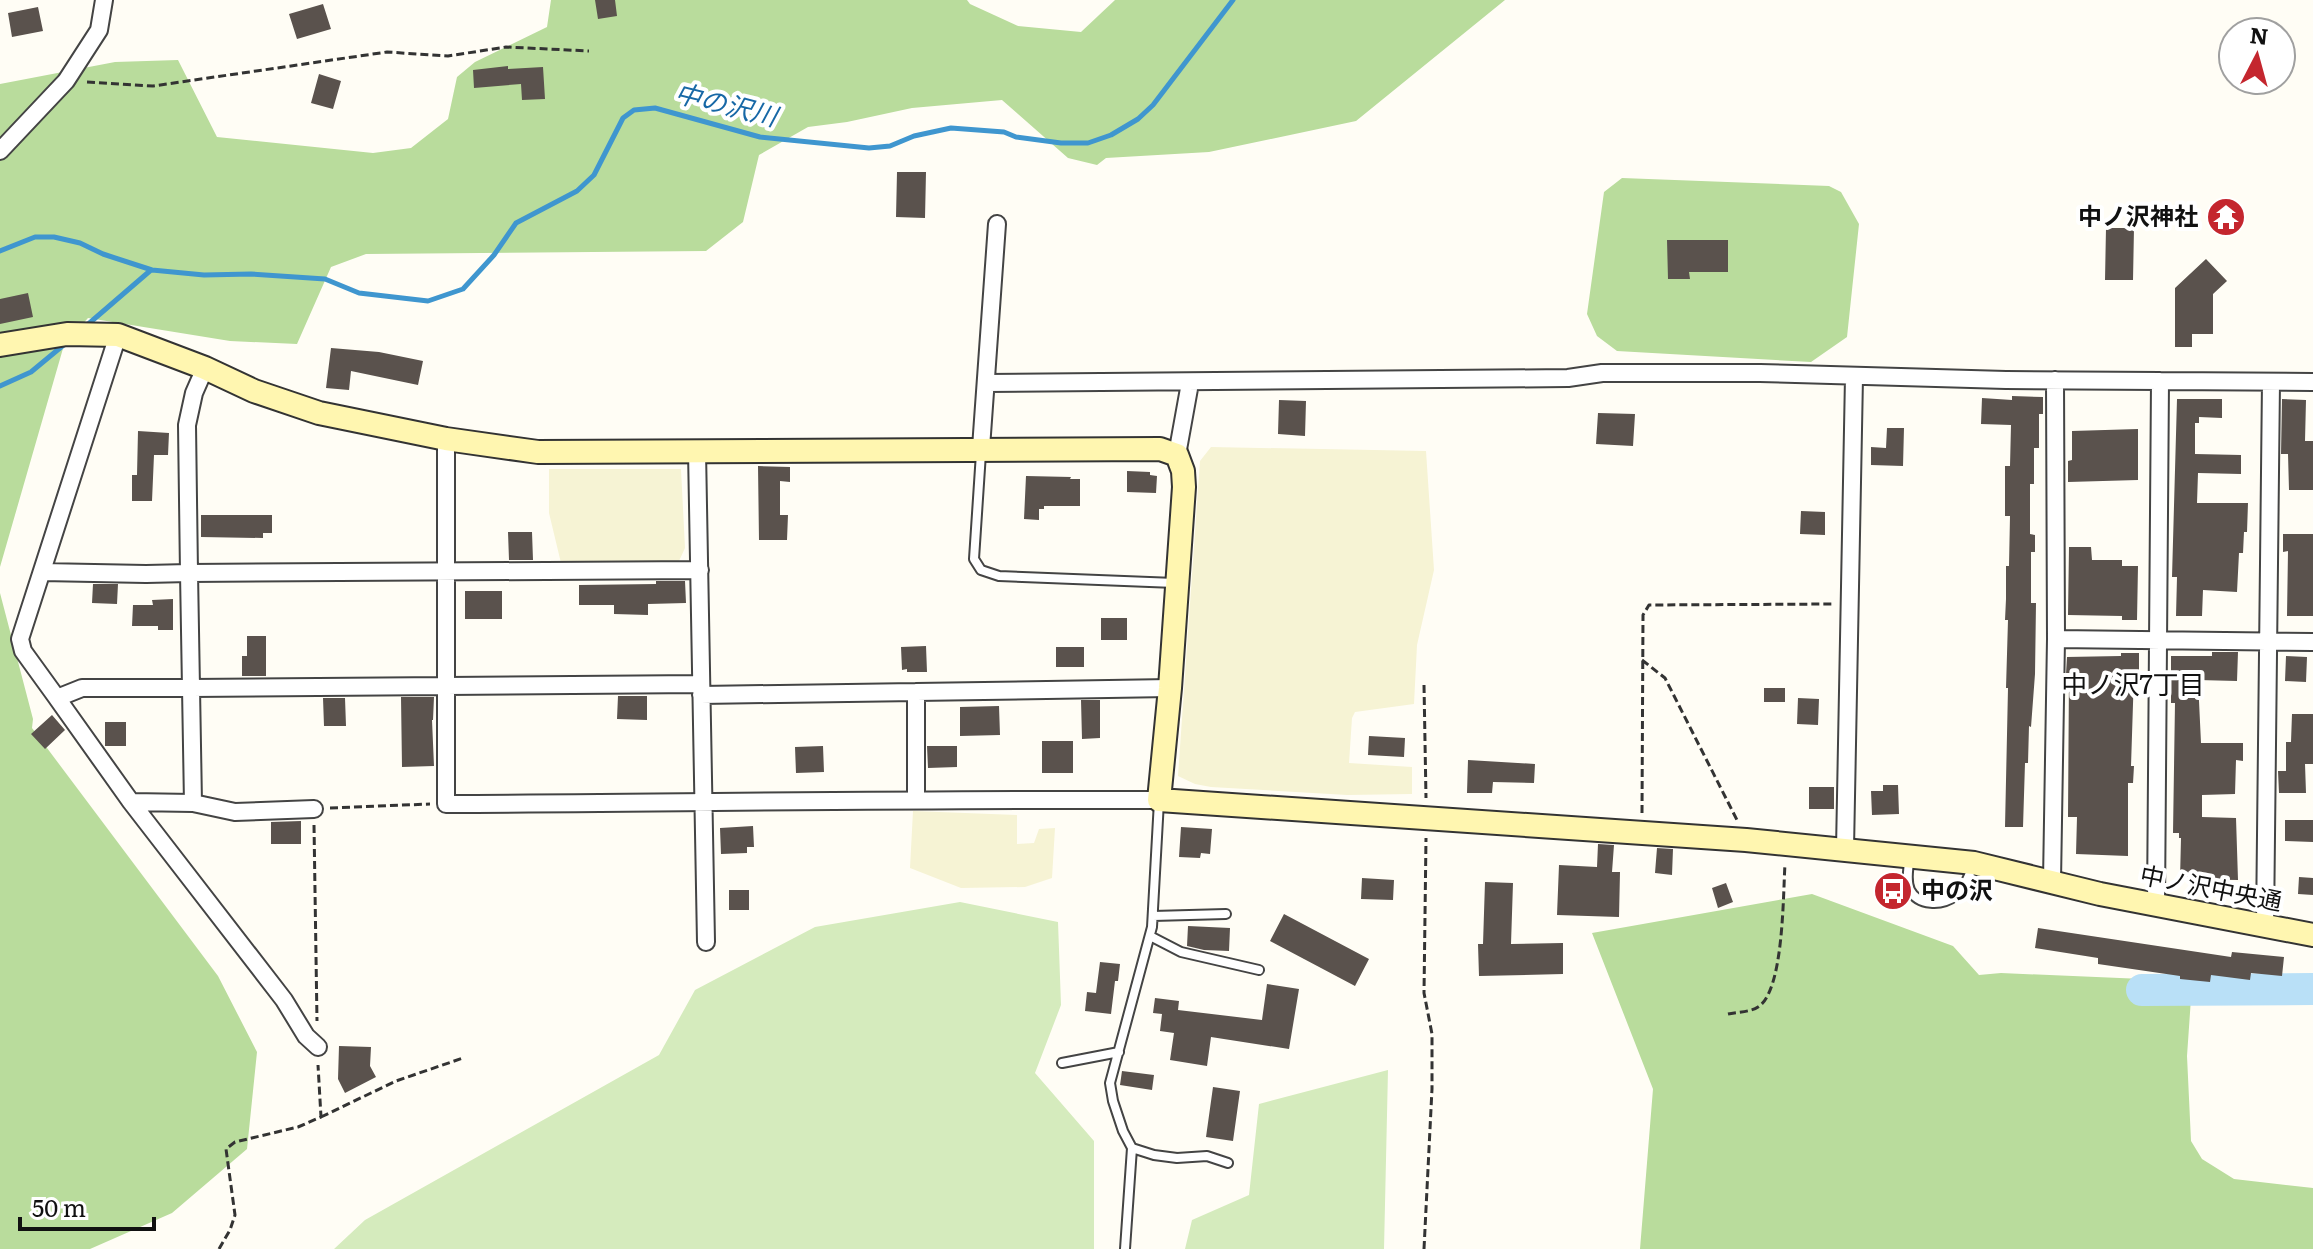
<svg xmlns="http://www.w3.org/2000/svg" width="2313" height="1249" font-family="Literata,'Noto Sans JP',serif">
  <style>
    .farmland { fill: #f6f3d4 }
    .green { fill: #d5ebbd }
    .forest { fill: #b9dc9c }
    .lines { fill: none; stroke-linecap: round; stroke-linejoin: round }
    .stream { stroke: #3f96cf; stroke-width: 5 }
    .river { stroke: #b9e0f7; stroke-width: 32 }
    .building { fill: #5a524d }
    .lane-casing { stroke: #444; stroke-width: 12 }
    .street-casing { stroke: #444; stroke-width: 20 }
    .secondary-casing { stroke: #333; stroke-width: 26 }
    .path { stroke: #333; stroke-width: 3; stroke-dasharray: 8 4; stroke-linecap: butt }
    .lane { stroke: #fff; stroke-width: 8 }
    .street { stroke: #fff; stroke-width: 16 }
    .secondary { stroke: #fff6b0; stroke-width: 22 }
    .labels { text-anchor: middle; stroke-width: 8; stroke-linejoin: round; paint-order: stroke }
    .poi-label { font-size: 24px; font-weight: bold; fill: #111; stroke: #fff; text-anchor: end }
    .street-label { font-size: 24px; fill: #111; stroke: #fff }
    .water-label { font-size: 26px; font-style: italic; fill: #1768a6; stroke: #fff }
    .neighbourhood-label { font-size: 26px; fill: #111; stroke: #fff }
  </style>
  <rect width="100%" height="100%" fill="#fffdf5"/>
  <!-- farmland -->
  <path class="farmland" d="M1211 447 1426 451 1434 570 1417 645 1414 704 1355 712 1352 718 1349 763 1412 767V794L1347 795 1211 787 1195 784 1178 776 1200 461Z
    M549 469H681L685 548 679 561 561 563 549 513Z
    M913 811 1017 815V844L1034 843 1039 829 1055 828 1052 878 1025 887 961 888 910 868Z"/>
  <!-- green -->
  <path class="green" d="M960 902 1058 922 1061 1005 1035 1073 1094 1141V1249H334L365 1220 659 1055 695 990 815 927Z
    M1388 1070 1384 1249H1185L1192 1220 1249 1195 1259 1104Z"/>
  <!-- forest -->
  <path class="forest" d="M551 0H967L970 4 1018 26 1081 32 1115 0H1505L1356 121 1209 152 1106 158 1097 165 1068 158 1002 100 912 108 847 122 808 127 759 155 743 222 706 251 366 254 331 267 297 344 230 341 88 318 64 345 0 567V84L115 62 178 60 217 137 373 153 411 148 448 119 457 77 475 62 547 27Z
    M1622 178 1829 186 1841 192 1859 224 1847 337 1811 362 1617 351 1597 336 1587 314 1604 192Z
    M0 593 33 719 32 728 218 976 257 1052 247 1149 172 1213 90 1249H0Z
    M1812 894 1953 946 1979 975 2001 973 2143 979 2192 984 2187 1056 2191 1141 2202 1159 2234 1179 2313 1188V1249H1640L1653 1089 1592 933Z"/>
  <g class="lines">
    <!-- stream -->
    <path class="stream" d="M0 251 35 237H54L80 243 103 254 152 270 204 275 251 274 325 279 359 293 428 301 463 289 494 255 516 223 577 191 594 175 623 118 634 110 655 108 760 137 869 148 890 146 914 136 951 128 1004 132 1016 137 1061 143H1088L1111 135 1138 119 1153 105 1233 0
      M86 326 151 270
      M0 386 31 372 66 343"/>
    <!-- river -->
    <path class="river" d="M2142 990 2313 989"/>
  </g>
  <!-- building -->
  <path class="building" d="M595 0H615L617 16 598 19Z
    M323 4 331 29 297 39 289 14Z
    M38 7 43 31 12 37 8 13Z
    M508 66V69L543 67 545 99 522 100 521 84 474 88 473 70Z
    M319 74 341 81 333 109 311 103Z
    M897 172H926L925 218 896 217Z
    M2106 228H2134L2133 280H2105Z
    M1667 240H1728V272H1689L1690 279H1668Z
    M2206 259 2227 281 2213 294V334H2192V347H2175V288Z
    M28 293 33 317 0 324V299Z
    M331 348 379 352 423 361 418 385 351 371 349 390 326 388Z
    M2012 396 2043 397V414H2039V448H2034V484H2030V534L2035 535V552H2031V603H2036L2035 674 2031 727 2029 726 2028 763H2025L2023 827H2005L2008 688H2006L2008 620H2005L2006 599V566H2009L2010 516H2005V466H2010L2011 425 1981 424 1982 398 2012 400Z
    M2177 399H2222V418L2199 417V423H2195V454L2241 455V474L2198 473 2197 503H2248L2247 532H2244L2243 553H2239L2237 592 2203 590 2202 616H2176L2177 577H2172Z
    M2282 399 2306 400 2305 441H2313V490H2289L2288 454H2281Z
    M1279 400 1306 401 1305 436 1278 434Z
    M1598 413 1635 414 1633 446 1596 444Z
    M1887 428H1904L1903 466 1871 465V447L1886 448Z
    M2138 429V480L2068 482V461L2072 460V431Z
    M138 431 169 433 168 455H154L152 501H132V475H137Z
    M758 466 790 467V482L780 481V515H788L787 540H759Z
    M1127 471 1150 472V475L1157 476 1156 493 1127 492Z
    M1026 476 1071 477 1070 479H1080V506H1044V509H1039V520L1024 519Z
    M1801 511 1825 512V535L1800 534Z
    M201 515H272V533H263V538L201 537Z
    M508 532H532L533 560H509Z
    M2283 534H2313V616H2287L2288 551 2283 552Z
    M2069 547H2091L2092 560H2122V566H2138L2137 620H2122V616L2068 615Z
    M656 581H685L686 603 648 604V615L614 614V605H579V585L656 584Z
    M93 584H118L117 604 92 603Z
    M465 591H502V619H465Z
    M173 599V630H158V626H132L133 605H153L152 600Z
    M1101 618H1127V640H1101Z
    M247 636H266V676H242V656H247Z
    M926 646 927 672H907V669L902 670 901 647Z
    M1056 647H1084V667H1056Z
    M2212 652H2238L2237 681 2198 680 2201 743H2243V761L2236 760 2235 794 2202 795V817L2236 818 2238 880 2180 879 2181 838H2179V833H2173L2175 703H2171V656H2212Z
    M2121 653H2139V673H2134L2131 766H2134L2133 783H2128V856L2076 854 2077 817H2068L2069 674H2066L2067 657 2121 656Z
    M2286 656 2307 657 2306 682 2285 681Z
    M1764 688H1785V702H1764Z
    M618 696H647V720L617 719Z
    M401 697H434L433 720H432L434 766 402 767Z
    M323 698H345L346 726H324Z
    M1798 698 1819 699 1818 725 1797 724Z
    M1081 700H1100V738L1082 739Z
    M999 706 1000 735 960 736V707Z
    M2292 714H2313V764H2305L2306 793H2279L2278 771H2286V742H2291Z
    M52 715 65 730 45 749 31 734Z
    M105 722H126V746H105Z
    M1369 736 1405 738 1404 757 1368 755Z
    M1042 741H1073V773H1042Z
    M823 746 824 772 796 773 795 747Z
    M927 746H957V767L928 768Z
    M1468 760 1535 764 1534 783 1493 782 1492 793H1467Z
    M1883 785H1898L1899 814 1872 815 1871 791H1883Z
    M1809 787H1834V809H1809Z
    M2285 820H2313V842L2285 841Z
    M301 821V844H271V822Z
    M753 826 754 847H747V853L721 854 720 828Z
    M1181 827 1212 829 1210 854 1201 853 1200 858 1179 857Z
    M1598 844 1614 845 1612 872H1620L1619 917 1557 915 1559 865 1597 867Z
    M1657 848 1673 849 1672 875 1655 873Z
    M2299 877 2313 878V895L2298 894Z
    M1362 878 1394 880 1393 900 1361 899Z
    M1485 882 1513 883 1511 944 1563 943V974L1479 976 1478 944H1483Z
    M1726 883 1733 902 1718 908 1712 888Z
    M729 890H749V910H729Z
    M1284 914 1369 959 1355 986 1270 941Z
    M1188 926 1230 928 1229 951 1204 950 1187 946Z
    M2038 928 2231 957 2232 952 2284 957 2282 976 2251 973 2250 980 2211 975 2210 982 2180 979V976L2098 964V958L2035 948Z
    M1100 962 1120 964 1118 981H1115L1111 1014 1085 1011 1087 992 1096 993Z
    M1267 984 1299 989 1289 1049 1211 1037 1207 1066 1170 1060 1174 1033 1160 1031 1162 1014 1153 1013 1155 998 1179 1001 1178 1010 1262 1020Z
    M339 1046 371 1047 370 1066 376 1077 345 1093 338 1079Z
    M1122 1071 1154 1075 1152 1090 1120 1085Z
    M1213 1087 1240 1091 1233 1141 1206 1137Z"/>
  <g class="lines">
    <!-- lane casing -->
    <g class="lane-casing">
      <path id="lane" d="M981 453 974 559 981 570 999 576 1175 583
        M1910 858C1908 868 1906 881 1910 890 1918 906 1942 906 1955 896 1965 888 1969 875 1974 863
        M1153 916 1226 914
        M1150 936 1181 952 1259 970
        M1062 1063 1119 1052
        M1132 1148 1154 1155 1177 1158 1207 1156 1228 1163
        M1125 1249 1132 1148 1123 1131 1113 1101 1110 1083 1152 927 1159 801"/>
    </g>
    <!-- street casing -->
    <g class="street-casing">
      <path id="street" d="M0 151 66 81 99 30 104 0
        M205 368 194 393 187 425 189 573 700 570
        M986 383 1568 378 1602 373H1760L2006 380 2313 382
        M446 439V804C684 803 921 799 1159 800
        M981 448 997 224
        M697 451 706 942
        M1177 455 1190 383
        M42 572 146 574 189 573 191 688H82L57 698 131 802 284 1000 306 1036 318 1047
        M2056 639 2313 642
        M701 695 916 692
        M57 698 23 651 20 639 118 335
        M916 799V692L1170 688
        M131 802 193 803 235 812 314 809
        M193 803 191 688 701 684
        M1845 849 1854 377
        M2052 881 2056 639 2055 380
        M2156 906 2160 381
        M2265 926 2271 382"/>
    </g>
    <!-- secondary casing -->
    <g class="secondary-casing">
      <path id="secondary" d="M0 345 67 334 118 335 205 368 254 391 319 413 446 439 538 452 1160 449 1177 455 1183 471 1184 487 1170 688 1159 800 1746 840 1974 863 2100 894 2313 935"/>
    </g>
    <!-- path -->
    <path class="path" d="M87 82 153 86 387 52 448 56 506 47 589 51
      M1642 660 1665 678 1737 820
      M1424 685 1426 798
      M330 808 430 804
      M1642 813 1643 615 1649 605 1832 604
      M314 825 317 1021
      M1728 1014C1737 1012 1751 1012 1758 1007 1784 991 1783 894 1785 864
      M321 1117 396 1081 463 1058
      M219 1249 230 1230 235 1215 226 1149 235 1142 298 1127 321 1117 318 1065
      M1424 1249 1432 1089V1034L1424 993 1426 838"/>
    <!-- lane -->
    <use href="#lane" class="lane"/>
    <!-- street -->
    <use href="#street" class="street"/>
    <!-- secondary -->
    <use href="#secondary" class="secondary"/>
  </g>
  <!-- icons -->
  <defs>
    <g id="temple-disc" transform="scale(2)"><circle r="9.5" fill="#c4262e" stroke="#fff"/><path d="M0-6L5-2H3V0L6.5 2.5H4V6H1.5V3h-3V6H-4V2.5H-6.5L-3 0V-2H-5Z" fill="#fff"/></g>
    <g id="bus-disc" transform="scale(2)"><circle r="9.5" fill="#c4262e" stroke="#fff"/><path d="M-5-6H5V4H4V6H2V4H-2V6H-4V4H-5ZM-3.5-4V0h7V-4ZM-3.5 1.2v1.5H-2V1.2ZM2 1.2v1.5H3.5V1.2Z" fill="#fff"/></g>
  </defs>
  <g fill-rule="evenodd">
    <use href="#temple-disc" x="2226" y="217"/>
    <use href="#bus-disc" x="1893" y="891"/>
  </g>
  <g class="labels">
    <!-- poi labels -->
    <g class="poi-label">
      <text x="2198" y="225">中ノ沢神社</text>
      <text x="1921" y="899" text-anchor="start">中の沢</text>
    </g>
    <!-- street labels -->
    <g class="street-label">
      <text transform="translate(2211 889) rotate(11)" y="8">中ノ沢中央通</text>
    </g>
    <!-- water labels -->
    <g class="water-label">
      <text transform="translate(726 105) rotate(14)" y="9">中の沢川</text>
    </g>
    <!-- neighbourhood labels -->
    <g class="neighbourhood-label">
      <text x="2133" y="694">中ノ沢7丁目</text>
    </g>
  </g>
  <!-- north arrow -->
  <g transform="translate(2257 56) rotate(6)"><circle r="38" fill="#ffffff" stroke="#a0a0a0" stroke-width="2"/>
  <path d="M0-6L14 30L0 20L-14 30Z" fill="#c4262e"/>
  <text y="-12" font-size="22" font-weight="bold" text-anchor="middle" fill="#111111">N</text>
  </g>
  <!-- scale -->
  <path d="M20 1217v12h134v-12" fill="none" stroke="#111111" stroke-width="4"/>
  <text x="32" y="1217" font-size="24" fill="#111111" stroke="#ffffff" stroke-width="6" paint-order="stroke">50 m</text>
</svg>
